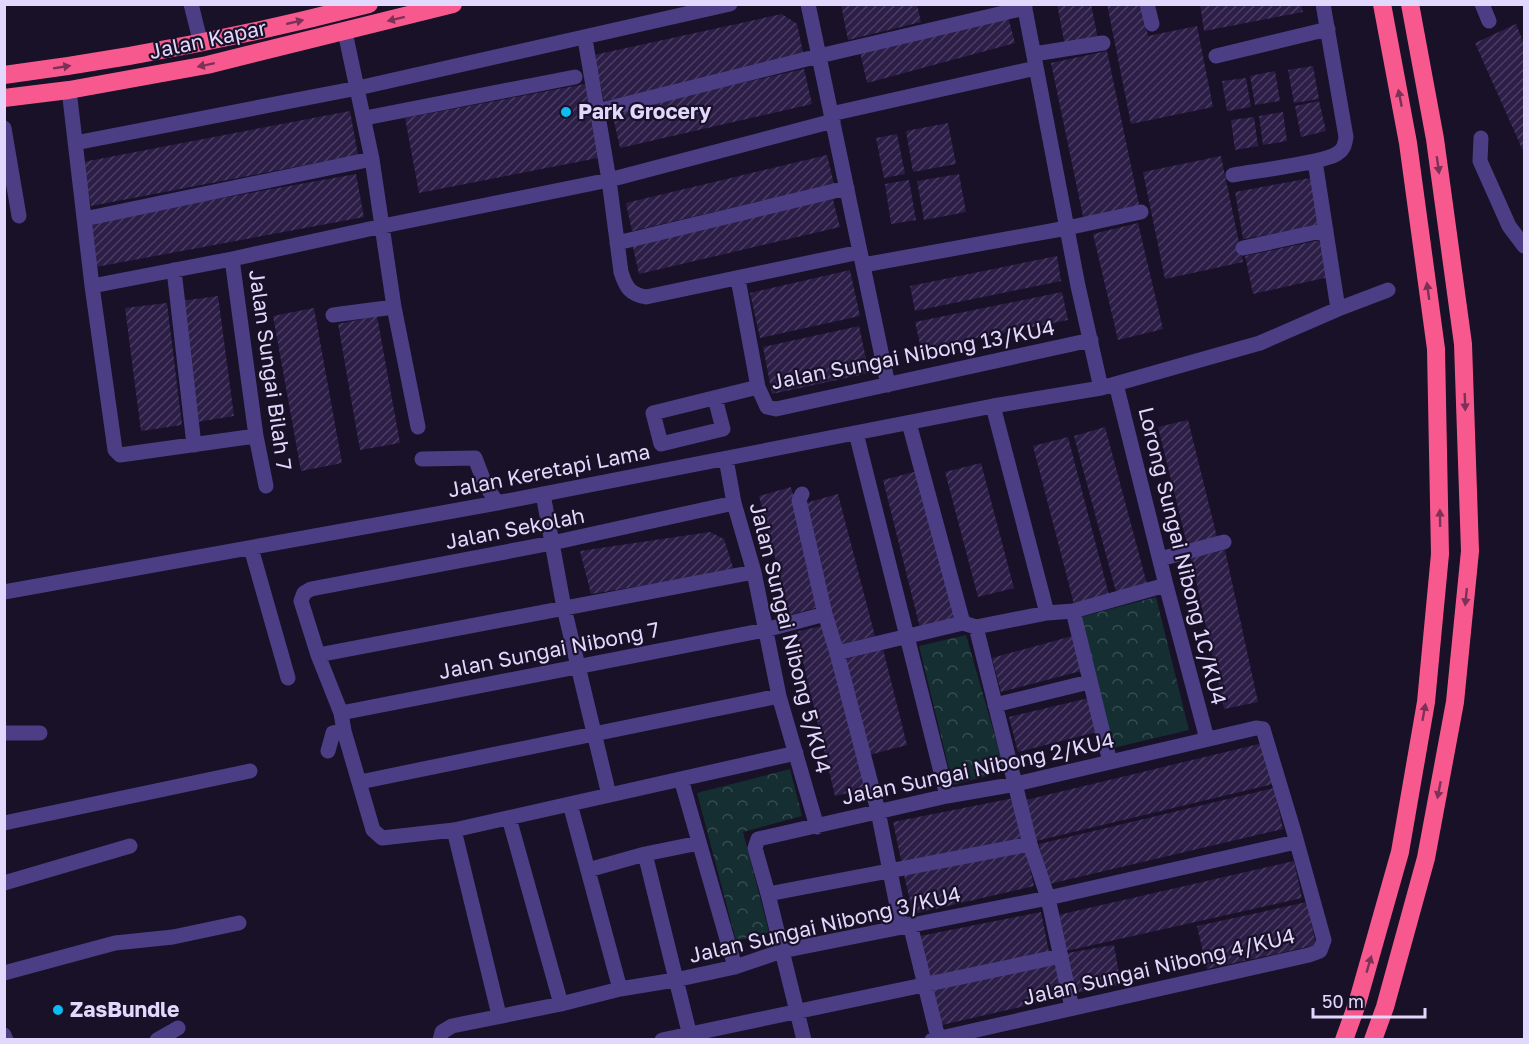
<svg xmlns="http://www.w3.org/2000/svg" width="1529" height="1044" font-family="'Golos Text',sans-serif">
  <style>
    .park { fill: url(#park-crowns) }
    .building { fill: url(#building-hatch) }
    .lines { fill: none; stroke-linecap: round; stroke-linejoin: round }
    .minor { stroke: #4b3e84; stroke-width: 15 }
    .highway { stroke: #f7598f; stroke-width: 18 }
    .oneway { fill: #7c3156 }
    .poi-dot { fill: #0ebcf4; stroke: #181127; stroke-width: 2 }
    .labels { text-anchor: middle; stroke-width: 4.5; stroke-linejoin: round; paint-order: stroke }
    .street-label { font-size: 21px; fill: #e2d8fd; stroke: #181127 }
    .poi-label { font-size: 21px; font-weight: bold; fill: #e2d8fd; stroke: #181127; text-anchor: start }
  </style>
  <defs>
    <pattern id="park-crowns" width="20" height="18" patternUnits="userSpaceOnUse" patternTransform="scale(1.5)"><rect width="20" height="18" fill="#142e31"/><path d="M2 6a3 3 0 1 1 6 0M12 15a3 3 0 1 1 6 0" fill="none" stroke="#364c50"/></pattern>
    <pattern id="building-hatch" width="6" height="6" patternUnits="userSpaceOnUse" patternTransform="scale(1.5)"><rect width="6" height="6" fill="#2c1e47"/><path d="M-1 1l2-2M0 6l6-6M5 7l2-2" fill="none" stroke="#4a3e62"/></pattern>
  </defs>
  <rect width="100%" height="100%" fill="#181127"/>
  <!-- park -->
  <path class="park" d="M1156 597 1189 730 1113 748 1081 617Z
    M966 635 1005 771 953 785 919 646Z
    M790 769 802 816 743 832 769 932 736 941 697 793Z"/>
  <!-- building -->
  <path class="building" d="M1057 4H1091L1098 39 1065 46Z
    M1107 4H1141L1148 36 1197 26 1213 107 1131 124Z
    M1200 4H1301L1303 12 1204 31Z
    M841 5H917L921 22 848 40Z
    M1007 13 1015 43 867 83 860 52Z
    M782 14 797 24 804 57 604 101 594 55Z
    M1516 24 1524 44V153L1475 43Z
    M1107 51 1140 209 1084 221 1051 63Z
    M1313 66 1319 99 1294 103 1288 70Z
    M804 69 812 104 620 148 612 112Z
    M1275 71 1280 101 1255 105 1250 76Z
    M1246 78 1251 107 1227 111 1222 81Z
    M585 84 598 158 419 193 405 118Z
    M1319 101 1326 131 1301 137 1295 106Z
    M350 111 358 155 91 206 83 162Z
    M1283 112 1287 141 1263 145 1259 116Z
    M1254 117 1258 146 1235 150 1231 120Z
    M948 123 956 164 913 172 906 131Z
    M897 134 905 174 884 178 876 138Z
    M827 155 834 184 632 231 626 203Z
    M1221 156 1243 262 1165 279 1143 172Z
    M356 174 364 217 96 267 88 222Z
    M959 174 966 212 924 220 917 181Z
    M1316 177 1324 225 1243 239 1235 192Z
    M909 180 916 220 891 224 885 184Z
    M832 196 840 227 639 274 632 243Z
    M1138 223 1163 329 1118 340 1093 234Z
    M1325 239 1333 276 1253 294 1245 256Z
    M1057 256 1061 281 915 311 910 286Z
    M850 270 860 316 760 338 750 293Z
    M1062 292 1068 320 921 349 915 322Z
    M218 296 234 416 197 422 181 301Z
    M167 303 182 425 141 431 125 308Z
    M314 308 342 463 301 471 273 316Z
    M377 316 400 443 360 450 338 324Z
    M859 326 869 373 772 394 763 347Z
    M1188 420 1218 541 1188 548 1158 427Z
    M1105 427 1147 584 1116 592 1074 436Z
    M1068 437 1109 595 1074 604 1033 446Z
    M981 463 1014 588 978 597 945 472Z
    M918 471 955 619 920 628 883 480Z
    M791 487 822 606 790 615 759 496Z
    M838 494 875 636 839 645 802 504Z
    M710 532 724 539 734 571 591 594 580 551Z
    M1225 550 1258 702 1224 709 1191 558Z
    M826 625 865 789 835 796 796 632Z
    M1072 636 1081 671 1001 692 992 658Z
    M883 649 907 745 869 755 846 659Z
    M1089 698 1097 732 1018 752 1009 717Z
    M1263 743 1273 784 1036 841 1026 800Z
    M1274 788 1283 829 1049 884 1039 844Z
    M1014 798 1022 840 902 865 893 822Z
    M1025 847 1034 886 913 914 904 875Z
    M1294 861 1302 898 1066 951 1058 915Z
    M1307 902 1316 945 1207 969 1197 926Z
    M1041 912 1049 952 928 977 920 936Z
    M1114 945 1121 985 1075 993 1067 953Z
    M1055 961 1063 997 942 1025 933 989Z"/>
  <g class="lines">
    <!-- minor -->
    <path class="minor" d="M191 4 201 44
      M808 4 888 385
      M1024 4 1078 286 1101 388
      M1147 4 1152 24
      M1482 4 1489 21
      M345 32 372 159 394 307 418 427
      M585 39 609 180 621 272C626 288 630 294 646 297L860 252
      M1034 54 1103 43
      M1216 56 1328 29
      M69 90 92 286 115 450 120 455 256 436
      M597 111 819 56 1025 8
      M831 114 1036 68
      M365 118 575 77
      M4 128 19 216
      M1481 138 1480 161 1509 226 1524 246
      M75 143 358 88 730 4
      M1315 161 1338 309
      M1233 175C1253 171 1325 163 1338 153 1344 149 1345 144 1346 137L1323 4
      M84 219 372 159
      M617 243 847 188
      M1243 248 1326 230
      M232 259 256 436 266 486
      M863 265 1067 228 1141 212
      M174 270 194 445
      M738 279 758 387 767 407 776 409 1091 340
      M92 286 232 259 383 226 609 180 833 121
      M333 315 394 307
      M1116 384 1166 585 1207 739
      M715 398 723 429 661 444 653 413 758 387
      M993 406 1047 613
      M909 423 963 623
      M856 433 947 796
      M422 459 475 458 485 484 497 503
      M726 459 734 503 754 572 779 696 817 827
      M543 494 564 608 609 795
      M802 494 799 500 825 614 837 653 878 811 901 926
      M734 503 552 543 311 589 304 593 301 601 318 655 341 713 344 731 373 830 382 838 454 830 796 753
      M251 548 288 678
      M1160 559 1224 542
      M4 592 497 503 993 406 1101 388 1260 343 1338 309 1388 290
      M1073 611 1110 762
      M976 627 1030 844 1048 898 1072 1008
      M837 653 963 623 976 627 1047 613 1073 611 1166 585
      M318 655 754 572
      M995 705 1089 682
      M341 713 765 630 825 614
      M4 733H40
      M328 751 333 733 344 731
      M681 779 735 967
      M360 782 779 696
      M570 804 620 989
      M509 818 561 1004
      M4 823 250 771
      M454 830 499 1015
      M645 854 691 1040
      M588 870 645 854 699 843
      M4 883 130 846
      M768 894 1030 844
      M910 924 938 1038
      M4 973 115 943 173 937 239 923
      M4 1035 6 1040
      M157 1040 178 1028
      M440 1040 442 1032 452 1026 561 1004 620 989 675 980 735 967 782 951 1048 898 1296 842
      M662 1040 1061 956
      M804 1040 768 894 755 848 758 839 947 796 1016 784 1256 728 1263 729 1294 832 1324 940 1320 951 1309 955 932 1040"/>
    <!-- highway -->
    <path class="highway" d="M4 75C128 59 249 35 369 4
      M4 98 69 90 207 65 453 4
      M1344 1040 1357 1004 1400 852 1426 702 1440 554 1436 349 1408 143 1382 4
      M1373 1040 1385 1007 1426 858 1455 702 1470 551 1463 344 1435 139 1410 4"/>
  </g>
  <!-- one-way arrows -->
  <defs><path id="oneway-solid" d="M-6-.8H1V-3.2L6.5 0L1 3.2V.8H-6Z" transform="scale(1.5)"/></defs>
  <g class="oneway">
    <use href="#oneway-solid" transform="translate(396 19) rotate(166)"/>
    <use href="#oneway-solid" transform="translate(295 22) rotate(-13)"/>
    <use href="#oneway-solid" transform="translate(206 65) rotate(168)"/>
    <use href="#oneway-solid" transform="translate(62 67) rotate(-9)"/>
    <use href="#oneway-solid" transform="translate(1400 98) rotate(-101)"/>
    <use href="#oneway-solid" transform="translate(1438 165) rotate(82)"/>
    <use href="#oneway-solid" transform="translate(1428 291) rotate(-98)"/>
    <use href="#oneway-solid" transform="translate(1465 402) rotate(88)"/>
    <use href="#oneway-solid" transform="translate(1440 518) rotate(-91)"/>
    <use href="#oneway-solid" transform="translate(1466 597) rotate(96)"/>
    <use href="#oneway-solid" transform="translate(1424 712) rotate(-80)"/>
    <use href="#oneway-solid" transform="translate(1439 790) rotate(101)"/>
    <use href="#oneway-solid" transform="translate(1369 964) rotate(-74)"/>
  </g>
  <!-- markers -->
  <g class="poi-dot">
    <circle cx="566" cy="112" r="6"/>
    <circle cx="58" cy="1010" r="6"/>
  </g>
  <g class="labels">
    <!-- street labels -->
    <g class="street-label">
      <text transform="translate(208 40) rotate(-12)" y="7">Jalan Kapar</text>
      <text transform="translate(913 355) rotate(-11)" y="7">Jalan Sungai Nibong 13/KU4</text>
      <text transform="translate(270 370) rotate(82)" y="7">Jalan Sungai Bilah 7</text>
      <text transform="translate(549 471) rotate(-11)" y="7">Jalan Keretapi Lama</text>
      <text transform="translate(515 529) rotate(-11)" y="7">Jalan Sekolah</text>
      <text transform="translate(1182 556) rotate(76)" y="7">Lorong Sungai Nibong 1C/KU4</text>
      <text transform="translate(790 638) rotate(76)" y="7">Jalan Sungai Nibong 5/KU4</text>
      <text transform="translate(549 651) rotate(-11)" y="7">Jalan Sungai Nibong 7</text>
      <text transform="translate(978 769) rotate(-12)" y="7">Jalan Sungai Nibong 2/KU4</text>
      <text transform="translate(825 925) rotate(-13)" y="7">Jalan Sungai Nibong 3/KU4</text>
      <text transform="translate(1159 967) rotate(-13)" y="7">Jalan Sungai Nibong 4/KU4</text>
    </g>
    <!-- poi labels -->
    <g class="poi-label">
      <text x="578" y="119">Park Grocery</text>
      <text x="70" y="1017">ZasBundle</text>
    </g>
  </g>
  <!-- border -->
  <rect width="1529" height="1044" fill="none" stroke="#e2d8fd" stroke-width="12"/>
  <!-- scale -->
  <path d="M1313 1008v9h112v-9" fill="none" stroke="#e2d8fd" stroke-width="3"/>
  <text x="1322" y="1008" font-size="18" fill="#e2d8fd" stroke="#181127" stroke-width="4.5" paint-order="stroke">50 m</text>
</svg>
